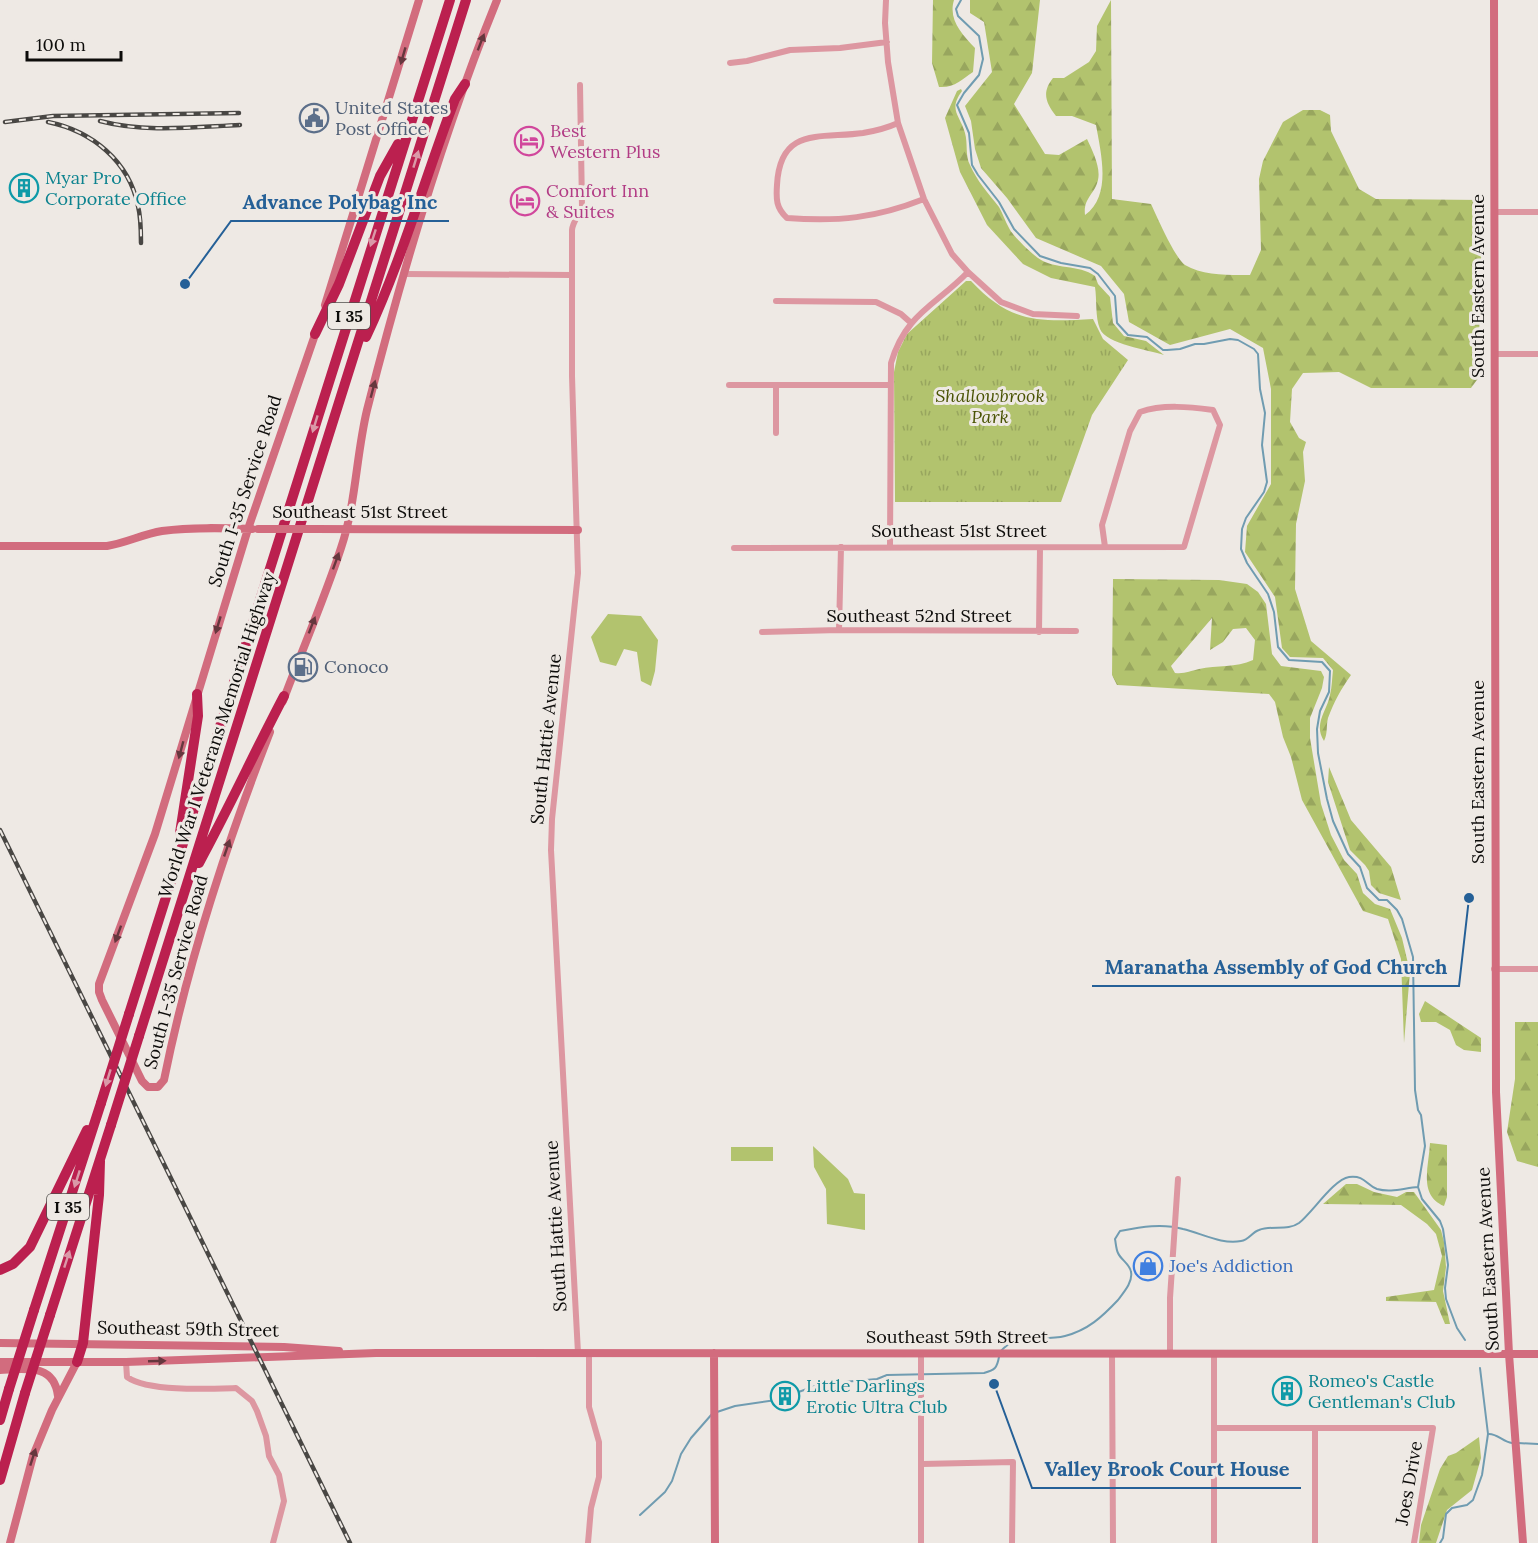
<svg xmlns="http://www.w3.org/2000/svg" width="1538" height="1543" font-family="Lora,serif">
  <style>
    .grass { fill: #b2c36e }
    .forest { fill: url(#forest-firs); fill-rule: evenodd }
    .park { fill: url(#park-tufts) }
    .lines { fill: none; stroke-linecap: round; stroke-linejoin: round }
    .stream { stroke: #709cb1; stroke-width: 2 }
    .street { stroke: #dd97a1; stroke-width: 6 }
    .secondary { stroke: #d26c7e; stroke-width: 8 }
    .highway { stroke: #bb204f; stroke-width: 10 }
    .rail-casing { stroke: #494744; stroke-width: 4.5 }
    .rail { stroke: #eee9e4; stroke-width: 2; stroke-dasharray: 7; stroke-linecap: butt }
    .secondary-bridge { stroke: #d26c7e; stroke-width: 8 }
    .highway-bridge { stroke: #bb204f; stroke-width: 10 }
    .oneway { fill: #66373e }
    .oneway2 { fill: #da99a8 }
    .labels { text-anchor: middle; stroke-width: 6; stroke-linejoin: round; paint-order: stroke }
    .shield { fill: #eee9e4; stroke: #504e4b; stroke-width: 1.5 }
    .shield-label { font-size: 16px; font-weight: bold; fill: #0d0c0a }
    .service-label { font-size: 18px; fill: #4e5e75; stroke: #eee9e4; text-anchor: start }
    .hotel-label { font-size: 18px; fill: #b23c85; stroke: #eee9e4; text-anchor: start }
    .culture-label { font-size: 18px; fill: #0d838f; stroke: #eee9e4; text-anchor: start }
    .street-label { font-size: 18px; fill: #0d0c0a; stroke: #eee9e4 }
    .park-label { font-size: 18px; font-style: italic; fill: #495303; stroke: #eee9e4 }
    .shop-label { font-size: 18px; fill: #366cbe; stroke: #eee9e4; text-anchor: start }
    .leader { fill: none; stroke: #256097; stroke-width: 2 }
    .callout-dot { fill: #256097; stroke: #eee9e4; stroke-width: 2 }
    .callout-label { font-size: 20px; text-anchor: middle; font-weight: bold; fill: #256097; stroke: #eee9e4; stroke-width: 6; stroke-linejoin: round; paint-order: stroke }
  </style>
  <defs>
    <pattern id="forest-firs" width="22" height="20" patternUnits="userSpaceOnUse" patternTransform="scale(1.5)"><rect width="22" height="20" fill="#b2c36e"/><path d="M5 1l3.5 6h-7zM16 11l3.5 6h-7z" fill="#98a65e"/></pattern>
    <pattern id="park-tufts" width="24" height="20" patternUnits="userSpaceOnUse" patternTransform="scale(1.5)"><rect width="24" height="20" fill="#b2c36e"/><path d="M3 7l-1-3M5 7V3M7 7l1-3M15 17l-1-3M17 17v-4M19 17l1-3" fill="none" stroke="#98a65e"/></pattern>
  </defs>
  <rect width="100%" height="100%" fill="#eee9e4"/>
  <!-- grass -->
  <path class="grass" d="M608 614 641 616 658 640 655 671 651 686 641 681 637 652 624 649 616 666 600 662 591 637Z
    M813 1146 848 1179 854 1193 865 1194V1230L827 1224 826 1189 814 1167Z
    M731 1147H773V1161H731Z"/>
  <!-- forest -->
  <path class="forest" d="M933 0H954C948 20 962 34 975 48L973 72C961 80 955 88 939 87L932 63Z
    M970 0H1040L1032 73 1014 104 1045 154 1059 155 1087 139C1092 150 1101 167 1098 180 1095 194 1083 198 1085 215 1112 195 1101 154 1096 125L1072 116H1056C1045 102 1042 92 1053 78H1064L1089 62 1096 51 1097 26 1111 0 1112 199 1151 204C1157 217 1175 258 1185 265 1203 276 1230 275 1250 275L1261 250 1259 179 1263 161 1283 122 1303 110H1320L1330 115 1331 131 1359 189 1376 199 1483 200 1478 374 1482 373 1471 388H1371L1339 372 1303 373 1292 389 1290 422 1299 438 1306 442 1303 452 1305 481 1296 524 1295 589 1311 641 1351 675C1341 689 1334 702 1328 718 1326 726 1328 733 1324 741 1313 724 1327 711 1330 695 1332 687 1332 678 1333 670L1323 658 1290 657 1282 648 1275 597 1245 552 1247 526 1271 484V389L1263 348 1230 329 1170 345 1129 322 1124 294 1101 266 1036 238 1007 198 981 168 975 149 971 121 965 106 992 72 984 22 970 13Z
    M961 89 962 91C948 110 960 115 965 133 968 143 965 156 970 165 977 181 988 193 999 207 1003 214 1005 221 1009 228 1012 235 1031 253 1038 258 1054 270 1079 264 1095 276L1098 284 1110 297 1113 323 1124 336 1146 341 1164 355C1149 350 1106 344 1100 329 1095 317 1097 300 1095 287L1051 278 1023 264 987 225 960 172 945 118 957 91Z
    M1113 579 1219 580 1247 584 1258 592 1266 604 1272 654 1281 666 1321 671 1324 677 1322 688 1310 718V738L1321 804 1331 835 1344 860 1357 874 1363 893 1375 904 1390 909 1402 938 1410 972 1404 1043 1401 959 1388 919 1363 911 1302 800 1291 757 1283 737 1275 702 1269 694 1117 685 1112 675ZM1212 618 1210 650 1223 642 1233 629 1246 628 1255 640 1253 660C1236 668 1217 665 1199 669 1190 671 1185 674 1175 673L1171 666Z
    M1329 767 1351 820 1391 867 1401 900 1379 893 1371 885 1369 871 1365 865 1350 850 1328 782Z
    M1425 1001 1481 1038V1052L1464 1050 1456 1045 1450 1030 1436 1022H1421L1419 1014Z
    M1515 1022H1538V1167L1517 1161 1507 1132 1515 1079Z
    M1430 1143 1447 1145V1197L1444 1206C1418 1195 1429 1166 1430 1143Z
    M1346 1184H1357L1374 1192 1397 1197 1406 1192H1414L1441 1230 1444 1242 1446 1267 1443 1291 1450 1324H1445L1436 1302 1386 1301V1297L1434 1290 1442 1256 1436 1234 1427 1224 1401 1205 1323 1204Z
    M1479 1437 1481 1458 1472 1490 1447 1510 1436 1543H1419L1421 1525 1440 1469 1448 1456 1456 1453Z"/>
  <!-- park -->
  <path class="park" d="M966 281H971C1010 323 1039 322 1093 319L1103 339 1128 360 1092 415 1061 502H895L894 372 898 352 907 334Z"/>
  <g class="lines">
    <!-- stream -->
    <path class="stream" d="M961 0 956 9 958 16 979 36 983 59 979 75 964 93 957 105 969 133 972 165 978 175 999 202 1014 229 1040 256 1061 263 1090 268 1098 274 1115 296 1117 323 1128 335 1147 337 1163 350H1167L1180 349 1195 344H1204L1230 339 1238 340 1254 349 1258 354 1260 389 1265 413 1262 445 1267 482 1264 492 1246 518 1242 529 1241 549 1247 563 1268 594 1274 612 1278 647 1289 660 1322 662 1330 671 1329 692 1320 711 1317 729 1318 753 1327 799 1333 821 1348 854 1360 867 1367 888 1379 900H1387L1397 910 1402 919 1413 957 1415 1090 1418 1110 1421 1115 1425 1146 1418 1187 1422 1199 1440 1221 1443 1229 1448 1265 1445 1288 1446 1299 1457 1328 1465 1340
      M1000 1352C1018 1331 1042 1342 1065 1336 1088 1330 1102 1317 1118 1300 1124 1292 1133 1282 1131 1272 1130 1264 1121 1260 1118 1253 1116 1249 1116 1244 1115 1239L1120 1231C1141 1227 1162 1223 1183 1229 1201 1233 1222 1245 1241 1241 1249 1240 1252 1232 1259 1230 1272 1225 1288 1231 1299 1223 1312 1213 1334 1179 1349 1177 1365 1175 1366 1185 1377 1189 1391 1193 1404 1188 1418 1187
      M717 1412 735 1406 776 1400 821 1384 877 1379 887 1375 984 1373C995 1370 997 1368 999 1357
      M1488 1434C1497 1433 1503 1442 1512 1443
      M1518 1443 1538 1444
      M640 1515 665 1492 672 1481 681 1454 691 1438 712 1414
      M1440 1543 1443 1538 1446 1514 1452 1508 1467 1505 1473 1500 1482 1475 1488 1434 1480 1368"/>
    <!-- street -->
    <path class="street" d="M886 0 885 23 888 62 898 123 924 199 952 254 968 272 1001 302 1033 314 1077 316
      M730 63 747 61 790 50 840 48 887 42
      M898 123C887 128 875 131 863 133 821 139 780 126 777 185 776 199 776 208 787 218 838 222 876 218 924 199
      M1494 212H1538
      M404 274 572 275
      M776 301 876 302 901 314 910 322
      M1494 354H1538
      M729 385H889
      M776 385V433
      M890 547 891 363C906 313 935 306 968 272
      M734 548 1184 547 1220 425 1213 410C1190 407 1163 404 1140 412L1130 431 1102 525 1105 547
      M839 630 841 547
      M762 632 839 630 1076 631
      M1039 632 1040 548
      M1494 969H1538
      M578 1353 551 850 552 819 578 573 572 376V230C573 221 579 216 582 207L580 85
      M1112 1354 1113 1543
      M1170 1354V1298L1178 1179
      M126 1362 127 1377C148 1392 209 1389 236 1388L252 1401 257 1411 266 1436 269 1456 279 1475 284 1501 273 1543
      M1215 1428H1433L1414 1543
      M922 1464 1013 1462 1012 1543
      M588 1543 591 1508 599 1477V1442L589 1407V1353
      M921 1543V1353
      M1214 1543V1353
      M1315 1543V1428"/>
    <!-- secondary -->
    <path class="secondary" d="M1494 0 1496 1092 1509 1354 1523 1543
      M325 305 419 0
      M315 529 578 530
      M0 546H107C126 543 143 534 162 531 191 527 223 528 252 529
      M283 701C302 650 324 600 341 548 356 504 356 456 367 410 402 272 443 133 497 0
      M270 732C226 845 188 961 164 1080L158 1087H148L142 1081 102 1000 99 992V984L155 834 248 529 317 329
      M0 1343 284 1347 339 1351
      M714 1353 715 1543
      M0 1362H126L376 1353 1538 1354
      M0 1370C25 1369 54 1363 58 1396
      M10 1543 33 1456 52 1410 77 1362"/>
    <!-- highway -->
    <path class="highway" d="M315 334 339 284 380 176 398 144
      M366 337C402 260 425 178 455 99L465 84
      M180 833 198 716 197 694
      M199 863C229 808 255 751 284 696
      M129 1014 450 0
      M139 1036 466 0
      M0 1270 13 1264 30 1247 87 1130
      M34 1310 101 1103
      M50 1315 111 1125
      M77 1362 83 1343 99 1195 100 1161
      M0 1420 9 1389
      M0 1480 25 1393"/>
    <!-- rail casing -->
    <g class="rail-casing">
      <path id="rail" d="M100 121C145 133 194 127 240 125
        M5 122 53 116 239 113
        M48 122C92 131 129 161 138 206 141 218 141 231 141 243
        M0 830 350 1543"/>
    </g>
    <!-- rail -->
    <use href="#rail" class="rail"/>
    <!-- secondary-bridge -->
    <path class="secondary-bridge" d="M258 529H315"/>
    <!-- highway-bridge -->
    <path class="highway-bridge" d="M101 1103 129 1014
      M111 1125 139 1036
      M9 1389 34 1310
      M25 1393 50 1315"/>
  </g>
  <!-- one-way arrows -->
  <defs><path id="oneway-solid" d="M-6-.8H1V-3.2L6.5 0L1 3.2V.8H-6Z" transform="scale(1.5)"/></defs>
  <g class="oneway">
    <use href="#oneway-solid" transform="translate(481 42) rotate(-69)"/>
    <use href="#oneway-solid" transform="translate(403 56) rotate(106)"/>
    <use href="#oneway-solid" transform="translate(373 389) rotate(-75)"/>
    <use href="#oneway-solid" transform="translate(336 561) rotate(-70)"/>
    <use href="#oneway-solid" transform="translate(218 625) rotate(107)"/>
    <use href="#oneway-solid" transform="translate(312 625) rotate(-69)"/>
    <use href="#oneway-solid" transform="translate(181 750) rotate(105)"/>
    <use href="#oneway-solid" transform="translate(227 848) rotate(-71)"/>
    <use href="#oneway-solid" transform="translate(118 934) rotate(110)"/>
    <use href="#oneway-solid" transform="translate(157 1361) rotate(-2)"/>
    <use href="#oneway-solid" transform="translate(33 1457) rotate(-72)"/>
  </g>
  <g class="oneway2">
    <use href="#oneway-solid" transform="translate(416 159) rotate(-73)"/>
    <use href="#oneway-solid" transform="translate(373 238) rotate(108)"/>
    <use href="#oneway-solid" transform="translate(315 424) rotate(107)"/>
    <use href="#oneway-solid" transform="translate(108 1078) rotate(107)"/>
    <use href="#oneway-solid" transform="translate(77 1179) rotate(108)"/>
    <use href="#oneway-solid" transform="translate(67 1259) rotate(-72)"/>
  </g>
  <!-- icons -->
  <defs>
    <g id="civic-ring" transform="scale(1.5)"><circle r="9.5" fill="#eee9e4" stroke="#5c6f8a" stroke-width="1.5"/><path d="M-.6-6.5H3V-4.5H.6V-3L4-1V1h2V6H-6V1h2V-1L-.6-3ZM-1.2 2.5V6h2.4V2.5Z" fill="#5c6f8a"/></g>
    <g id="hotel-ring" transform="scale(1.5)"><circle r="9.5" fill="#eee9e4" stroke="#d1479c" stroke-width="1.5"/><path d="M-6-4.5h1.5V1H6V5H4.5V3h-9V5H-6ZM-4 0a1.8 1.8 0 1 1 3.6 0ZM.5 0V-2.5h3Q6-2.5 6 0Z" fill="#d1479c"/></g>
    <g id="building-ring" transform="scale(1.5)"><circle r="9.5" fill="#eee9e4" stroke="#0f9aa8" stroke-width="1.5"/><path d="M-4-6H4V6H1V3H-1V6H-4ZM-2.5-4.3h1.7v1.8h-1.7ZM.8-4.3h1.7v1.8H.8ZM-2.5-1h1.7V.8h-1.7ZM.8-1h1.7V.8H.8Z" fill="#0f9aa8"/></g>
    <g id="fuel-ring" transform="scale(1.5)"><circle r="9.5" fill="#eee9e4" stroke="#5c6f8a" stroke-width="1.5"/><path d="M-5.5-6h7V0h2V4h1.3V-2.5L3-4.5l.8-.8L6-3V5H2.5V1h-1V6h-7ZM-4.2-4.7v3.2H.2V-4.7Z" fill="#5c6f8a"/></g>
    <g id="shop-ring" transform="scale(1.5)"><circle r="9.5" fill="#eee9e4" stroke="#3f7fe0" stroke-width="1.5"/><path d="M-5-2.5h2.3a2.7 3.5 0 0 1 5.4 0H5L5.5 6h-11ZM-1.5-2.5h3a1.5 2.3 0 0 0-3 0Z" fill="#3f7fe0"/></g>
  </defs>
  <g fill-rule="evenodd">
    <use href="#civic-ring" x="314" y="118"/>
    <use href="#hotel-ring" x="529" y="141"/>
    <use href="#building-ring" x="24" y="188"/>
    <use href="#hotel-ring" x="525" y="201"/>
    <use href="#fuel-ring" x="303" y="667"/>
    <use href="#shop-ring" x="1148" y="1266"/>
    <use href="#building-ring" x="1287" y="1391"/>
    <use href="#building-ring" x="785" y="1396"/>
  </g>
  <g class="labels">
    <!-- shield labels -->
    <g class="shield">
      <rect x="328" y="303" width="42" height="26" rx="4.5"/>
      <rect x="47" y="1194" width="42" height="26" rx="4.5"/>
    </g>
    <g class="shield-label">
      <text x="349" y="322">I 35</text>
      <text x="68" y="1213">I 35</text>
    </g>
    <!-- service labels -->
    <g class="service-label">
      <text x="335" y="114">United States<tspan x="335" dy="21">Post Office</tspan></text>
      <text x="324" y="673">Conoco</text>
    </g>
    <!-- hotel labels -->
    <g class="hotel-label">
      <text x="550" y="137">Best<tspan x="550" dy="21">Western Plus</tspan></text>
      <text x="546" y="197">Comfort Inn<tspan x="546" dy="21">&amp; Suites</tspan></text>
    </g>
    <!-- culture labels -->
    <g class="culture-label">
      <text x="45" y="184">Myar Pro<tspan x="45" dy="21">Corporate Office</tspan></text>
      <text x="1308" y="1387">Romeo's Castle<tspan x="1308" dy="21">Gentleman's Club</tspan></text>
      <text x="806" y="1392">Little Darlings<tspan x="806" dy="21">Erotic Ultra Club</tspan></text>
    </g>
    <!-- street labels -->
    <g class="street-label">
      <text transform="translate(1478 286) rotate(-90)" y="6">South Eastern Avenue</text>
      <text transform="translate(245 491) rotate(-72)" y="6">South I-35 Service Road</text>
      <text x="360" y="518">Southeast 51st Street</text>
      <text x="959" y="537">Southeast 51st Street</text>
      <text x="919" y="622">Southeast 52nd Street</text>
      <text transform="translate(217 735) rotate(-72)" y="6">World War I Veterans Memorial Highway</text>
      <text transform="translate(546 739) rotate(-84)" y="6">South Hattie Avenue</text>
      <text transform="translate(1478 772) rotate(-90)" y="6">South Eastern Avenue</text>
      <text transform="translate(176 972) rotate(-75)" y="6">South I-35 Service Road</text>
      <text transform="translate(556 1226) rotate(-93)" y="6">South Hattie Avenue</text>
      <text transform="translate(1488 1259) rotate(-93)" y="6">South Eastern Avenue</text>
      <text transform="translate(188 1329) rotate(1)" y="6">Southeast 59th Street</text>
      <text x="957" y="1343">Southeast 59th Street</text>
      <text transform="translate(1409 1483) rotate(-80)" y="6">Joes Drive</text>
    </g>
    <!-- park labels -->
    <g class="park-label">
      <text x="990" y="402">Shallowbrook<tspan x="990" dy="21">Park</tspan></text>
    </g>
    <!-- shop labels -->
    <g class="shop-label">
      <text x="1169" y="1272">Joe's Addiction</text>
    </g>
  </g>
  <!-- callouts -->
  <path class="leader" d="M185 284L231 221H449M1469 898L1459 986H1092M994 1384L1032 1488H1301"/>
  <g class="callout-dot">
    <circle cx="185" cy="284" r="6"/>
    <circle cx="1469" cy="898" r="6"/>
    <circle cx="994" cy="1384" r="6"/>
  </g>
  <g class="callout-label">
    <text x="340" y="209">Advance Polybag Inc</text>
    <text x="1276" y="974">Maranatha Assembly of God Church</text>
    <text x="1167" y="1476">Valley Brook Court House</text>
  </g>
  <!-- scale -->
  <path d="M27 51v9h94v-9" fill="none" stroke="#0d0c0a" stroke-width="3"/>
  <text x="36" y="51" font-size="18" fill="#0d0c0a" stroke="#eee9e4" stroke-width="4.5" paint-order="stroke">100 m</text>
</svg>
